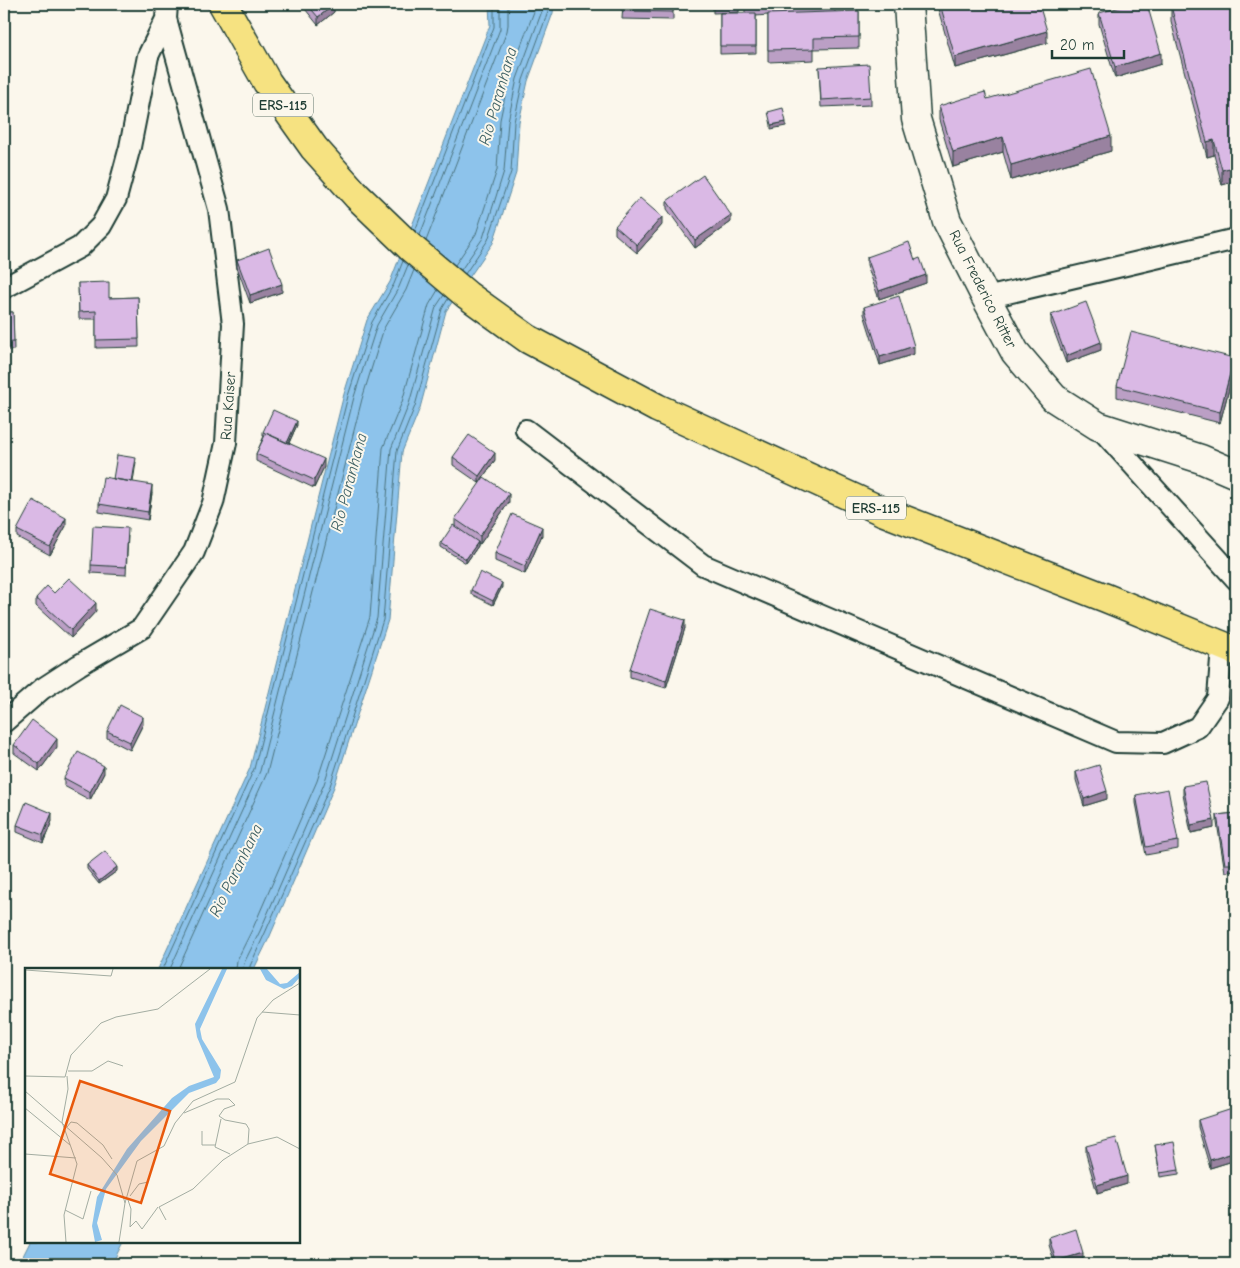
<svg xmlns="http://www.w3.org/2000/svg" width="1240" height="1268" font-family="'Comic Neue',sans-serif">
  <style>
    .water { fill: #8dc3eb; stroke: #618da2 }
    .lines { fill: none; stroke-linecap: round; stroke-linejoin: round }
    .shore { stroke: #4b737d; stroke-width: 1 }
    .street-casing { stroke: #1f3d34; stroke-width: 24 }
    .secondary-casing { stroke: #1f3d34; stroke-width: 31 }
    .primary-casing { stroke: #1f3d34; stroke-width: 31 }
    .street { stroke: #fbf7ec; stroke-width: 20 }
    .secondary { stroke: #fbf7ec; stroke-width: 28 }
    .primary { stroke: #f6e281; stroke-width: 28 }
    .wall { fill: #bb9fc5; stroke: #1f3d34 }
    .shaded-wall { fill: #9982a0; stroke: #1f3d34 }
    .building { fill: #dab9e5; stroke: #1f3d34 }
    .labels { text-anchor: middle; stroke-width: 4; stroke-linejoin: round; paint-order: stroke }
    .shield { fill: #fbf7ec; stroke: #61756b; stroke-width: 1 }
    .shield-label { font-size: 14px; font-weight: bold; fill: #1f3d34 }
    .street-label { font-size: 15px; fill: #1f3d34; stroke: #fbf7ec }
    .water-label { font-size: 16px; font-style: italic; fill: #3a5e62; stroke: #fbf7ec }
    .inset-road { fill: none; stroke: #a3ada2; stroke-width: 1 }
    .view { fill: #e8590c; fill-opacity: 0.15; stroke: #e8590c; stroke-width: 2.5 }
    .inset-edge { fill: none; stroke: #1f3d34; stroke-width: 2.5 }
  </style>
  <rect width="100%" height="100%" fill="#fbf7ec"/>
  <filter id="ink" filterUnits="userSpaceOnUse"><feTurbulence type="fractalNoise" baseFrequency=".02" numOctaves="2"/><feDisplacementMap in="SourceGraphic" scale="10" xChannelSelector="R" yChannelSelector="G"/><feConvolveMatrix kernelMatrix="1 2 1 2 8 2 1 2 1" color-interpolation-filters="sRGB"/></filter>
  <g filter="url(#ink)">
    <!-- water -->
    <path class="water" d="M489 4H554L553 13 528 81 519 122 516 173 493 243 446 311 420 408 402 452 388 620 334 787 270 936 254 969H158L250 768 344 394 367 320 390 282 490 25Z
      M30 1242H123L112 1264H19Z"/>
    <g class="lines">
      <!-- shore -->
      <path class="shore" d="M415 231 494 27V4
        M420 235 500 29V4
        M426 241 507 31 508 25V4
        M455 265 476 234 497 170 500 120 509 77 535 9V4
        M461 270 483 238 504 171 508 121 517 79 542 11 543 4
        M465 274 488 240 511 172 514 122 523 80 548 12 549 4
        M163 969 254 769 348 396 372 322 394 284 403 261
        M170 969 260 771 354 397 377 325 399 287 408 265
        M178 969 267 773 362 399 384 328 406 290 414 270
        M236 969 237 960 253 928 317 781 370 617 383 448 402 402 429 305 438 290
        M243 969 244 963 260 931 324 784 377 618 391 449 409 404 436 307 444 295
        M250 969V966L265 933 330 786 383 620 397 451 415 406 442 309 448 299"/>
      <!-- street casing -->
      <g class="street-casing">
        <path id="street" d="M4 288 80 247 101 226 116 199 130 147 148 56 166 19
          M986 298 1236 239
          M1099 427 1236 579
          M526 430 703 565 1116 742 1163 743 1198 727 1218 698 1222 646
          M4 722 42 689 79 665 142 628 194 552 213 503 226 443 233 324 219 209 166 19 167 4"/>
      </g>
      <!-- secondary casing -->
      <g class="secondary-casing">
        <path id="secondary" d="M908 4 916 119 947 221 986 298 1015 352 1054 398 1098 426 1201 459 1236 474"/>
      </g>
      <!-- primary casing -->
      <g class="primary-casing">
        <path id="primary" d="M223 4 267 82 314 148 357 196 410 247 467 295 528 339 657 408 882 511 1106 598 1236 651"/>
      </g>
      <!-- street -->
      <use href="#street" class="street"/>
      <!-- secondary -->
      <use href="#secondary" class="secondary"/>
      <!-- primary -->
      <use href="#primary" class="primary"/>
    </g>
    <!-- wall -->
    <path class="wall" d="M301 4H333L334 12 318 25Z
      M623 4H673V20L622 19Z
      M713 4H739V12L713 13Z
      M745 4H835V12L859 11V48L814 49V60L768 62V15L756 16V53L720 54V13H745Z
      M938 4H1039L1047 43 955 68 938 9Z
      M1236 4V181L1222 185 1214 155 1207 157 1171 21V6Z
      M1099 13 1161 64 1115 78 1099 24Z
      M819 67 871 97V105L821 107Z
      M987 99 1111 151 1011 180 1003 152 953 167 939 120V106Z
      M667 201 731 222 695 248 667 209Z
      M662 225 637 253 615 234V226Z
      M867 257 915 260 926 283 879 299 867 265Z
      M237 260 282 292 250 303 237 267Z
      M78 283 109 298 138 297 139 347 96 348V319H79Z
      M864 307 914 354 880 365 864 314Z
      M4 312H13L14 350H4Z
      M1051 315 1101 350 1066 363 1051 323Z
      M1234 370 1220 423 1117 397V386Z
      M297 425 289 443 324 467 314 488 256 461V454L264 436H263V432Z
      M453 457 495 460 479 483 453 465Z
      M136 462 133 482 152 493 148 520 99 512V504L113 479Z
      M509 502 480 544 478 543V546L466 563 441 547V543L455 527V519Z
      M66 526 50 555 17 537V530Z
      M542 535 525 574 495 561V553Z
      M128 536 126 575 91 573V565Z
      M502 587 493 605 471 594V590Z
      M36 598 96 611 71 638 36 606Z
      M685 628 666 688 630 677V669Z
      M143 724 130 750 107 738V731Z
      M14 745 57 747 39 771 14 753Z
      M1076 772 1107 799 1084 806 1076 780Z
      M104 773 90 800 64 786V778Z
      M1183 786 1214 828 1191 833 1183 794Z
      M1136 795 1178 841V849L1146 855 1136 803Z
      M1236 813V871L1225 872 1217 823V815Z
      M52 821 43 843 17 832V825Z
      M87 865 117 871 99 884 87 869Z
      M1198 1120 1236 1123V1160L1210 1168 1198 1127Z
      M1155 1145 1179 1170V1174L1160 1177Z
      M1086 1146 1127 1184 1097 1193 1086 1154Z
      M1049 1238 1083 1260 1070 1264H1055L1049 1245Z"/>
    <!-- shaded-wall -->
    <path class="shaded-wall" d="M334 5V12L318 25V17Z
      M1047 31V43L955 68V57Z
      M1161 53V64L1115 78V67Z
      M786 122V126L771 129V125Z
      M1111 136V151L1011 180V165Z
      M1003 137V152L953 167V152Z
      M1214 140V155L1207 157V142Z
      M7 161V169L4 176V168Z
      M1236 166V181L1222 185V170Z
      M731 215V222L695 248V240Z
      M662 217V225L637 253V245Z
      M926 275V283L879 299V291Z
      M282 284V292L250 303V295Z
      M1101 342V350L1066 363V356Z
      M914 346V354L880 365V357Z
      M1234 358V370L1220 423V412Z
      M297 421V425L287 447V443Z
      M495 453V460L479 483V476Z
      M324 459V467L314 488V480Z
      M152 485V493L148 520V512Z
      M509 494V502L480 544V536Z
      M66 518V526L50 555V547Z
      M542 527V535L525 574V566Z
      M478 542V546L466 563V559Z
      M502 583V587L493 605V601Z
      M96 603V611L71 638V630Z
      M685 620V628L666 688V681Z
      M143 717V724L130 750V742Z
      M57 739V747L39 771V764Z
      M104 766V773L90 800V792Z
      M1107 791V799L1084 806V799Z
      M9 793V801L4 823V815Z
      M52 813V821L43 843V835Z
      M1214 820V828L1191 833V825Z
      M7 830V838L4 850V842Z
      M117 867V871L99 884V881Z
      M1236 1152V1160L1210 1168V1160Z
      M1127 1176V1184L1097 1193V1185Z
      M1083 1253V1260L1070 1264H1056V1261Z"/>
    <!-- building -->
    <path class="building" d="M307 4H333L334 5 318 17Z
      M623 4H673V12L622 11Z
      M940 4H1039L1047 31 955 57Z
      M1131 4H1147L1161 53 1115 67 1099 13Z
      M1178 4H1236V166L1222 170 1214 140 1207 142 1171 6Z
      M859 11V37L814 38V49L768 50V14Z
      M720 13H756V46H720Z
      M869 64 871 97 821 100 819 67Z
      M1091 69 1111 136 1011 165 1003 137 953 152 939 106 985 92 987 99Z
      M783 108 786 122 771 125 768 112Z
      M4 160 7 161 4 168Z
      M703 175 731 215 695 240 667 201Z
      M640 198 662 217 637 245 615 226Z
      M909 242 915 260 920 258 926 275 879 291 867 257Z
      M269 248 282 284 250 295 237 260Z
      M109 282V298L138 297 139 339 96 340V311L79 312 78 283Z
      M899 296 914 346 880 357 864 307Z
      M1086 302 1101 342 1066 356 1051 315Z
      M4 312H13L14 342 4 343Z
      M1131 332 1234 358 1220 412 1117 386Z
      M273 410 297 421 287 443 263 432Z
      M266 433 324 459 314 480 256 454Z
      M469 435 495 453 479 476 453 457Z
      M117 455 136 458 132 482 113 479Z
      M103 477 152 485 148 512 99 504Z
      M484 477 509 494 480 536 455 519Z
      M33 500 66 518 50 547 17 530Z
      M512 514 542 527 525 566 495 553Z
      M453 525 478 542 466 559 441 543Z
      M93 526 128 528 126 567 91 565Z
      M480 572 502 583 493 601 471 590Z
      M69 578 96 603 71 630 36 598 47 586 54 593Z
      M650 609 685 620 666 681 630 669Z
      M120 705 143 717 130 742 107 731Z
      M32 720 57 739 39 764 14 745Z
      M78 752 104 766 90 792 64 778Z
      M1099 765 1107 791 1084 799 1076 772Z
      M1206 782 1214 820 1191 825 1183 786Z
      M1168 789 1178 841 1146 847 1136 795Z
      M4 792 9 793 4 815Z
      M26 802 52 813 43 835 17 825Z
      M1236 813V864H1225L1217 815Z
      M4 829 7 830 4 842Z
      M105 851 117 867 99 881 87 865Z
      M4 898H5L4 934Z
      M1232 1109 1236 1123V1152L1210 1160 1198 1120Z
      M1116 1138 1127 1176 1097 1185 1086 1146Z
      M1174 1142 1179 1170 1160 1173 1155 1145Z
      M1076 1229 1083 1253 1056 1261 1049 1238Z"/>
  </g>
  <g class="labels">
    <!-- shield labels -->
    <g class="shield">
      <rect x="253" y="93.5" width="60" height="23" rx="4"/>
      <rect x="846" y="496.5" width="60" height="23" rx="4"/>
    </g>
    <g class="shield-label">
      <text x="283" y="110">ERS-115</text>
      <text x="876" y="513">ERS-115</text>
    </g>
    <!-- street labels -->
    <g class="street-label">
      <text transform="translate(983 289) rotate(63)" y="5">Rua Frederico Ritter</text>
      <text transform="translate(228 406) rotate(-86)" y="5">Rua Kaiser</text>
    </g>
    <!-- water labels -->
    <g class="water-label">
      <text transform="translate(497 96) rotate(-74)" y="6">Rio Paranhana</text>
      <text transform="translate(348 482) rotate(-75)" y="6">Rio Paranhana</text>
      <text transform="translate(235 870) rotate(-64)" y="6">Rio Paranhana</text>
    </g>
  </g>
  <!-- overview -->
  <g transform="translate(25 968)">
    <rect width="275" height="275" fill="#fbf7ec"/>
    <path d="M197 1H202L175 61 177 71 196 102 195 110 191 115 164 125 116 173 81 221 72 255 77 272 70 274 67 258 72 229 102 181 147 130 164 118 189 109 172 69 170 56ZM235 1H242L255 16 262 15 275 4V9L267 18 259 21 241 12Z" fill="#8dc3eb"/>
    <path class="inset-road" d="M0 2 86 8 88 1M237 44 275 47M43 103H67L83 93 98 98M0 108 40 109 46 87 76 55 91 49 133 41 185 1M0 123 77 190 92 207 100 235 94 274M0 140 45 177M159 145 192 131H204L210 137 199 141 194 148 200 152 221 156 224 161 223 176 252 169 275 181M196 151 190 179 205 186M42 159 46 154 52 155 78 177 87 191M177 163V177H190M0 186 51 190M105 228 114 216 123 214M103 232 106 241 105 259 111 253 117 261 133 239M100 235 112 193 139 178 150 155 168 133 210 114 232 50 248 32 275 15M40 242 58 251 66 223M141 252 134 239 168 221 198 192 223 176M41 274 39 247 52 196 37 154 43 121 42 108"/>
    <path class="view" d="M55 113 145 143 116 235 25 206Z"/>
    <rect width="275" height="275" class="inset-edge"/>
  </g>
  <!-- margin -->
  <rect width="1240" height="1268" fill="none" stroke="#fbf7ec" stroke-width="20"/>
  <rect x="10" y="10" width="1220" height="1248" fill="none" stroke="#1f3d34" stroke-width="2" filter="url(#ink)"/>
  <!-- scale -->
  <path d="M1052 50v8h72v-8" fill="none" stroke="#1f3d34" stroke-width="2.5"/>
  <text x="1060" y="50" font-size="15" fill="#1f3d34" stroke="#fbf7ec" stroke-width="4" paint-order="stroke">20 m</text>
</svg>
